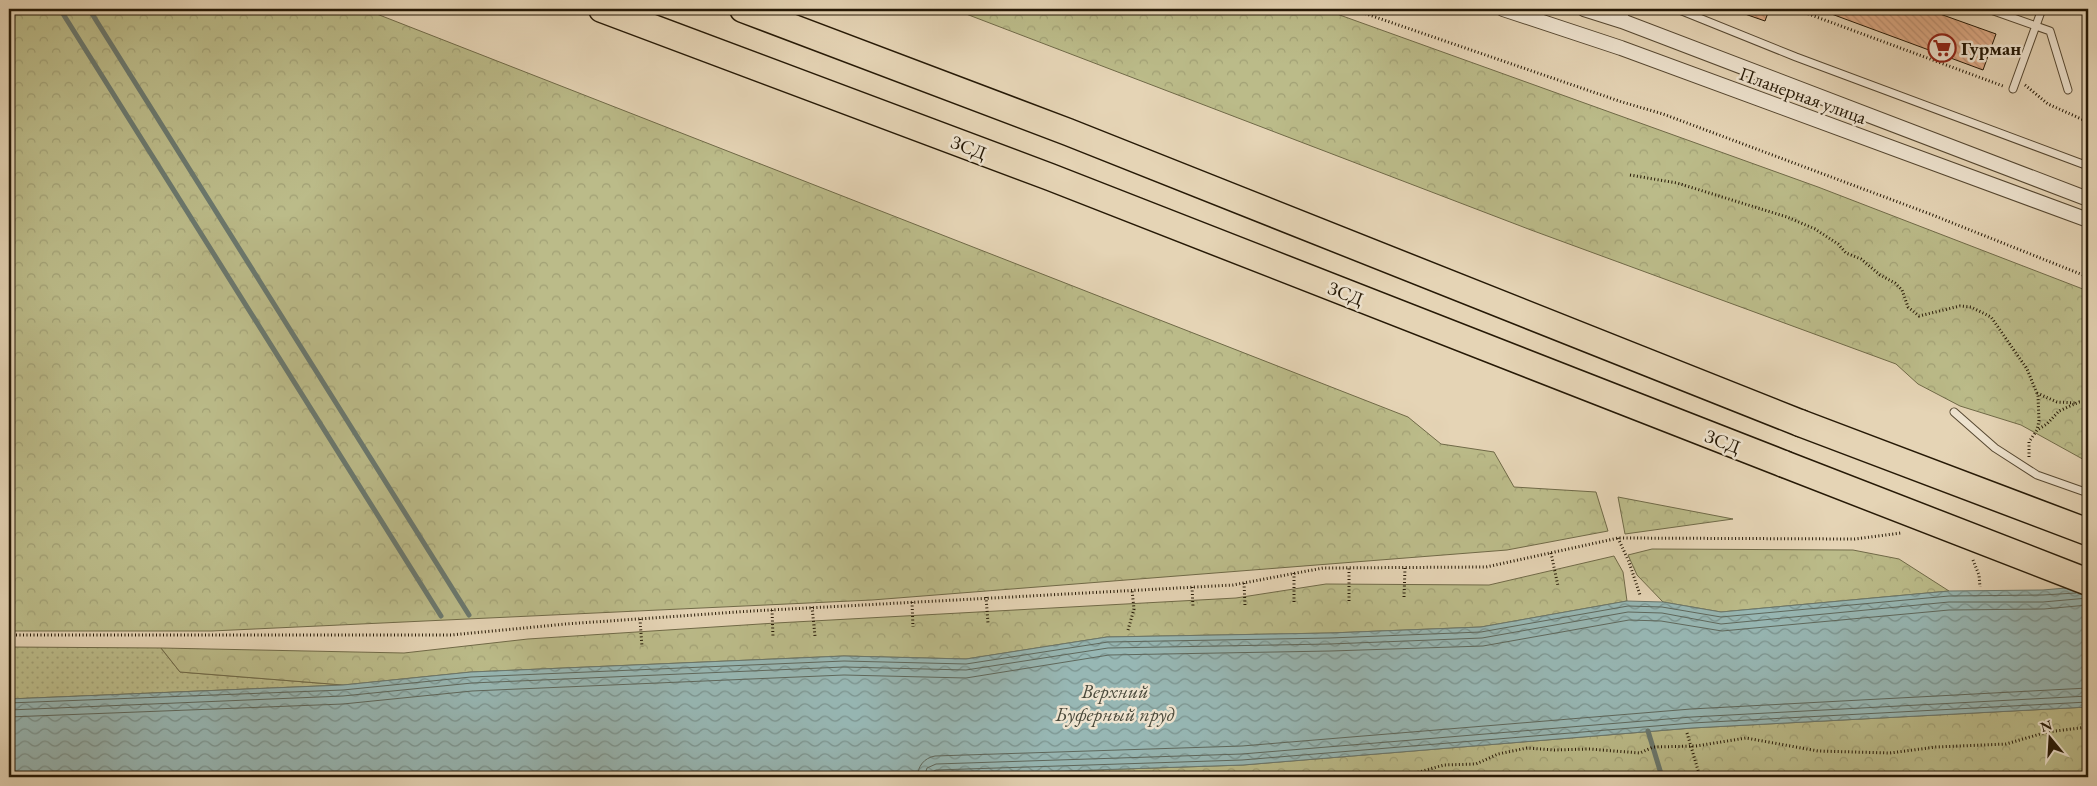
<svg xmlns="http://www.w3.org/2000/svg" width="2097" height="786" font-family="'EB Garamond',serif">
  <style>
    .grass { fill: url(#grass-dots); stroke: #706a48 }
    .forest { fill: url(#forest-crowns); stroke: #706a48 }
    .water { fill: url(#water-waves); stroke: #6a786e }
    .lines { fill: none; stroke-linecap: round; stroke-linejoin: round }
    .shore { stroke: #5e685d; stroke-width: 1 }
    .stream { stroke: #6a786e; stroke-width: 5 }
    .building { fill: url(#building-back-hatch); stroke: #261906 }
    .service-casing { stroke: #564832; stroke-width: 9 }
    .minor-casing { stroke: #564832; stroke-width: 16 }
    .motorway-casing { stroke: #261906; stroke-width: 29 }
    .path { stroke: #261906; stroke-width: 3; stroke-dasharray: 1 2.5; stroke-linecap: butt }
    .service { stroke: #eee3cf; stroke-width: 7 }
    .minor { stroke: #eee3cf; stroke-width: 14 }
    .motorway { stroke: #e5d4b5; stroke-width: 26 }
    .motorway-bridge-casing { stroke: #261906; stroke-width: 29; stroke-linecap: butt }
    .motorway-bridge { stroke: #e5d4b5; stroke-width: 26 }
    .labels { text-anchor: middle; stroke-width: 5; stroke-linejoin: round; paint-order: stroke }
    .poi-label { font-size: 19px; font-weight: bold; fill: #261906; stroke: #eee3cf; text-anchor: start }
    .street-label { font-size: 19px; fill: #261906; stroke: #eee3cf }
    .water-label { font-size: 20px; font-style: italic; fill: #48483a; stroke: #eee3cf }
  </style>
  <defs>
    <pattern id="grass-dots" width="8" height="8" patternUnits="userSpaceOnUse" patternTransform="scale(1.25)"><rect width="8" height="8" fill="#bbbb89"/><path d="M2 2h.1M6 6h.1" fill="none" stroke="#a1a075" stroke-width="1.8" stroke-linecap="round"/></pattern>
    <pattern id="forest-crowns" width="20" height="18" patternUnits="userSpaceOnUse" patternTransform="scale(1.25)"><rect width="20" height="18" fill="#bbbb89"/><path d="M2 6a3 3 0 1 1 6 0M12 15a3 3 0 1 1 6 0" fill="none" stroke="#a1a075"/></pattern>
    <pattern id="water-waves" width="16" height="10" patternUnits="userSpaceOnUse" patternTransform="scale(1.25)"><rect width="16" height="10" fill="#97b7b4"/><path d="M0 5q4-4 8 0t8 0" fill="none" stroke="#7b9490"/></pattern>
    <pattern id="building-back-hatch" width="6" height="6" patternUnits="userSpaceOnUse" patternTransform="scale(1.25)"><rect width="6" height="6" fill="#dfac88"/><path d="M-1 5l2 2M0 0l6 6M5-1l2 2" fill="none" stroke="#bf9374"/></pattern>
  </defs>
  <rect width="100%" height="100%" fill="#e5d4b5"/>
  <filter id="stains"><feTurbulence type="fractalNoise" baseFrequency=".004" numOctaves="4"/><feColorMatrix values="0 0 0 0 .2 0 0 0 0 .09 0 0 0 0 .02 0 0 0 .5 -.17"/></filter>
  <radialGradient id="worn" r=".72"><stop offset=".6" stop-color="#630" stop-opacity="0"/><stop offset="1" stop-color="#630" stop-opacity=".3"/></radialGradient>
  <!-- grass -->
  <path class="grass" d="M9 647 161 648 180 672 343 685 9 699Z"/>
  <!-- forest -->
  <path class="forest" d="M9 9H364L1408 417 1441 444 1494 452 1514 487 1596 492 1608 531 1507 550 872 600 212 631H9Z
    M953 9H1323L1818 187 2088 291V462L2021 425 1960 406 1918 384 1896 364 1531 230Z
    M1618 497 1733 519 1625 534Z
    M1652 549 1853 550 1899 559 1949 591 1721 612 1663 602 1637 575 1628 555Z
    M1614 556 1623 572 1627 601 1481 627 1330 633 1107 637 966 659 844 656 471 672 343 685 180 672 161 648 404 653 528 639 776 623 1236 598 1326 584 1489 585Z
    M2088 707V777H884L1243 765 1692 728Z"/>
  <!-- water -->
  <path class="water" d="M2088 586V707L1692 728 1243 765 884 777H9V699L343 685 471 672 844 656 966 659 1107 637 1330 633 1481 627 1627 601 1663 602 1721 612 1949 591 2043 590Z"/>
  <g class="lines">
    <!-- shore -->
    <path class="shore" d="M9 703 343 690 471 677 844 661 966 664 1108 642 1330 638 1481 632 1628 606 1662 607 1721 617 1949 596 2043 595 2076 593
      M9 710 343 696 472 683 844 667 966 670 1108 648 1330 644 1482 638 1628 612 1662 613 1721 624 1949 602H2043L2088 598
      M9 717 343 704 472 691 844 675 966 678 1109 655 1331 651 1483 646 1629 620 1661 621 1722 631 1949 610 2044 609 2088 605
      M917 777C918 766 924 758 935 756L1242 746 1691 709 2088 688
      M924 777 927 768 936 764 1242 754 1692 717 2088 696
      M931 777 932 772 936 770 1242 760 1692 723 2088 702"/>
    <!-- stream -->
    <path class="stream" d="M60 9 441 616
      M89 9 469 615
      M1648 731 1662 777"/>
  </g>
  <!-- building -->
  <path class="building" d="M1743 9H1766L1769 10 1765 21 1742 13Z
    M1818 9H1926L1996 34 1983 70Z"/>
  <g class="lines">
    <!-- service casing -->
    <g class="service-casing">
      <path id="service" d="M1677 9 1796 57 2088 166
        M1988 9 2050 31 2068 90
        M1622 21 1627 9
        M2013 89 2042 9
        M1954 412 1995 448 2037 475 2088 493"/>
    </g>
    <!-- minor casing -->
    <g class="minor-casing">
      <path id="minor" d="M1503 9 1621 48 2088 220
        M1584 9 1622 21 2088 199"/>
    </g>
    <!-- motorway casing -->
    <g class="motorway-casing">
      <path id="motorway" d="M602 9 1050 177 1784 464
        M743 9 1068 132 1800 423"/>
    </g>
    <!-- path -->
    <path class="path" d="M1352 9 1622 102 1663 114 1930 214 2088 277
      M1795 9 2003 86
      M1967 9 1978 13
      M2025 85 2048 104 2088 122
      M1630 175 1677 183 1787 217 1815 229 1838 244 1846 253 1861 259 1880 275 1895 283 1902 290 1908 307 1919 316 1960 306 1971 307 1991 317 2027 369 2038 396 2039 421 2037 430
      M2037 393 2057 402 2076 403
      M2029 457V442L2037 430 2047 424 2059 411 2079 402H2088
      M1618 538 1629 562 1640 595
      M1551 553 1558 586
      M1973 560 1979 575 1980 587
      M1294 573V604
      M1244 583 1245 606
      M1192 587 1193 607
      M986 597 988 623
      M1404 597 1405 568
      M1349 601V568
      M912 602 913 627
      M812 607 815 636
      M772 610 773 637
      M640 619 642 647
      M1128 630 1134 609 1132 590
      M9 635H451L566 624 752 611 1233 585 1323 568 1486 567 1618 538 1855 539 1901 533
      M1687 733 1700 777
      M1401 777 1444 765 1476 764 1498 754 1527 748 1554 750 1589 749 1640 753 1653 747 1696 746 1746 738 1818 751 1890 753 1936 747 2006 744 2047 732 2088 727"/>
    <!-- service -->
    <use href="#service" class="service"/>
    <!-- minor -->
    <use href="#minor" class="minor"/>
    <!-- motorway -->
    <use href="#motorway" class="motorway"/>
    <!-- motorway-bridge casing -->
    <g class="motorway-bridge-casing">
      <path id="motorway-bridge" d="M1800 423 2088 532
        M1784 464 2088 582"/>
    </g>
    <!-- motorway-bridge -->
    <use href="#motorway-bridge" class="motorway-bridge"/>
  </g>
  <!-- icons -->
  <defs>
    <g id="supermarket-ring" transform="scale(1.4375)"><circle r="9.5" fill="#eee3cf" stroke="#8f2418" stroke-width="1.5"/><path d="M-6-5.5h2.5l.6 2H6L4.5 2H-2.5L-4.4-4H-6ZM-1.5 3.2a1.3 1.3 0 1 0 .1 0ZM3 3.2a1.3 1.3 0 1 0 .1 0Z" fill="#8f2418"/></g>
  </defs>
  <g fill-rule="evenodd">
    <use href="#supermarket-ring" x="1942" y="48"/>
  </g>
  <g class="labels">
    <!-- poi labels -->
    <g class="poi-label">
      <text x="1961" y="55">Гурман</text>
    </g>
    <!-- street labels -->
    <g class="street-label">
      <text transform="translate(1803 95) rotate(20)" y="7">Планерная улица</text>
      <text transform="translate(969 147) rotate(21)" y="7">ЗСД</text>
      <text transform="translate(1346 293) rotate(21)" y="7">ЗСД</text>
      <text transform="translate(1723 441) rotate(21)" y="7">ЗСД</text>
    </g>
    <!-- water labels -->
    <g class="water-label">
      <text x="1115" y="698">Верхний<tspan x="1115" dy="23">Буферный пруд</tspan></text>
    </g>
  </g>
  <!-- margin -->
  <rect width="2097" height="786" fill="none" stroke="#e5d4b5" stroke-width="30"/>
  <rect x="10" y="10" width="2077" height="766" fill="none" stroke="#261906" stroke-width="2.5"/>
  <rect x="15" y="15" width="2067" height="756" fill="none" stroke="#261906"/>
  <!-- north arrow -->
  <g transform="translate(2050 738) rotate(342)" stroke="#eee3cf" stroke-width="4" paint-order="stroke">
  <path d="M0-4L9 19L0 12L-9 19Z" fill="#261906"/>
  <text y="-8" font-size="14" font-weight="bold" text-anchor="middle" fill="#261906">N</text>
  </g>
  <rect width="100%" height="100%" filter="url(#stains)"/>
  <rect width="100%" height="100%" fill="url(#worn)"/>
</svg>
